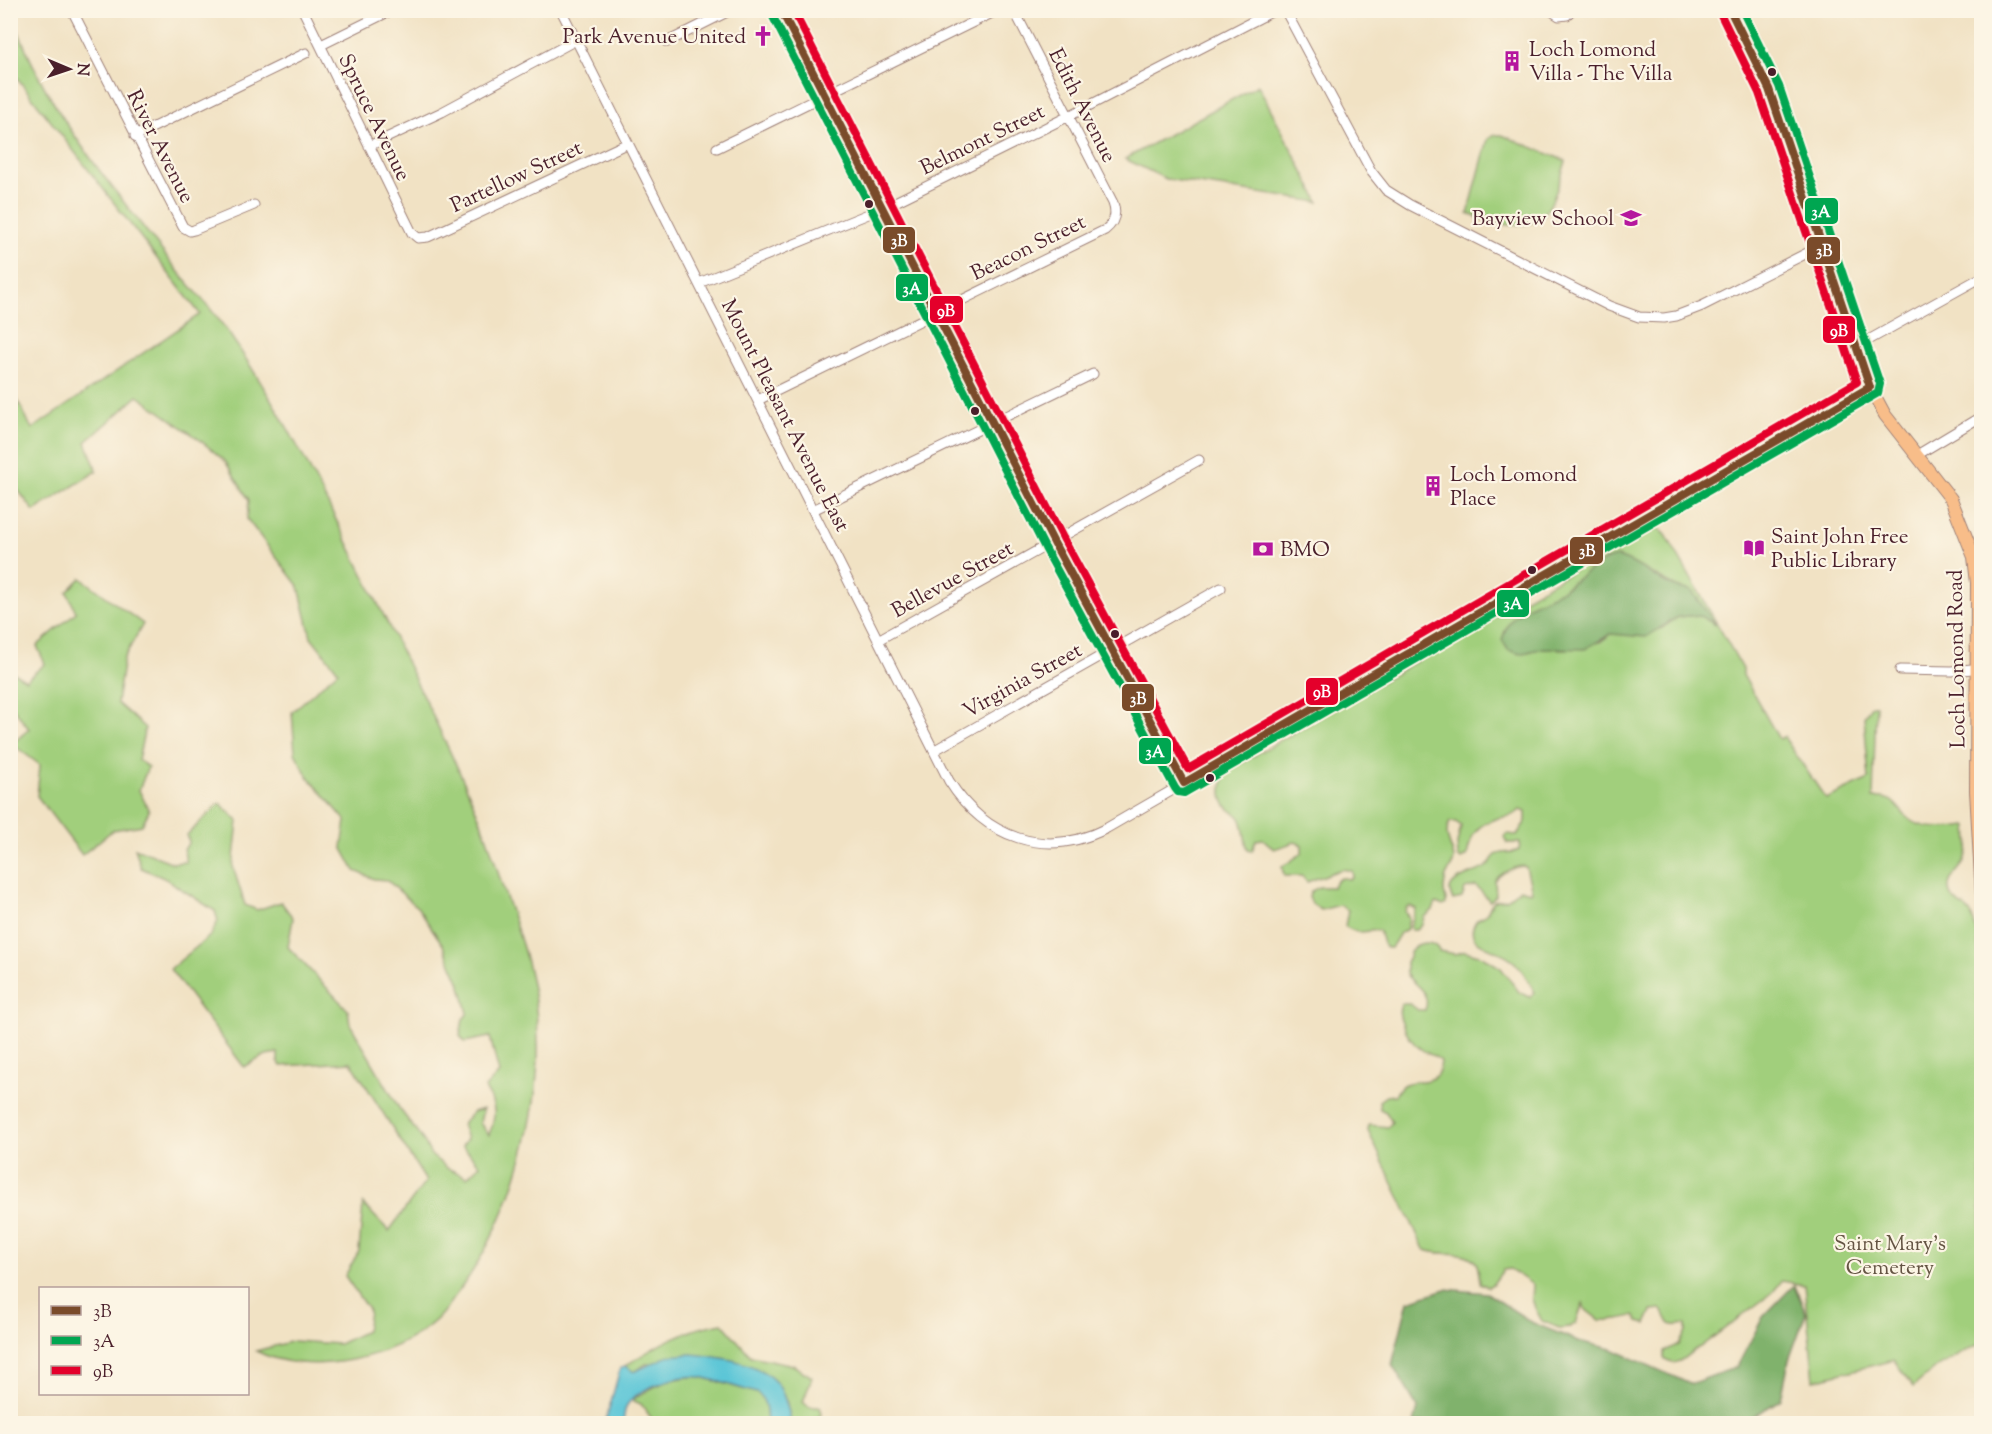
<svg xmlns="http://www.w3.org/2000/svg" width="1992" height="1434" font-family="'Sorts Mill Goudy',serif">
  <style>
    .green { fill: #a1cf7c; stroke: #767754; stroke-width: 1.5; fill-rule: evenodd }
    .forest { fill: #80b26c; stroke: #65684c; stroke-width: 1.5 }
    .water { fill: #5cc6d7; stroke: #537281; stroke-width: 1.5 }
    .lines { fill: none; stroke-linecap: round; stroke-linejoin: round }
    .minor-casing { stroke: #9e8078; stroke-width: 11 }
    .major-casing { stroke: #9e8078; stroke-width: 14 }
    .minor { stroke: #fff; stroke-width: 9 }
    .major { stroke: #f8bd89; stroke-width: 12 }
    .bus-1-casing { stroke: #fcf5e5; stroke-width: 12 }
    .bus-2-casing { stroke: #fcf5e5; stroke-width: 12 }
    .bus-3-casing { stroke: #fcf5e5; stroke-width: 12 }
    .bus-1 { stroke: #7a4b2a; stroke-width: 8 }
    .bus-2 { stroke: #00a651; stroke-width: 8 }
    .bus-3 { stroke: #e4002b; stroke-width: 8 }
    .bus-dot { fill: #4a1f2b; stroke: #fcf5e5; stroke-width: 2 }
    .labels { text-anchor: middle; stroke-width: 4.5; stroke-linejoin: round; paint-order: stroke }
    .poi-label { font-size: 21px; fill: #4a1f2b; stroke: #fcf5e5; text-anchor: start }
    .street-label { font-size: 21px; fill: #4a1f2b; stroke: #fcf5e5 }
    .park-label { font-size: 21px; fill: #645443; stroke: #fcf5e5 }
    .line-badge { stroke: #fcf5e5; stroke-width: 2 }
    .badge-label { font-size: 16px; text-anchor: middle; font-weight: bold; fill: #fff }
  </style>
  <rect width="100%" height="100%" fill="#fcf5e5"/>
  <filter id="ink" filterUnits="userSpaceOnUse"><feTurbulence type="fractalNoise" baseFrequency=".0167" numOctaves="2"/><feDisplacementMap in="SourceGraphic" scale="12" xChannelSelector="R" yChannelSelector="G"/><feConvolveMatrix kernelMatrix="1 2 1 2 8 2 1 2 1" color-interpolation-filters="sRGB"/></filter>
  <filter id="wash" filterUnits="userSpaceOnUse"><feTurbulence type="fractalNoise" baseFrequency=".008" numOctaves="4" result="noise"/><feDisplacementMap in="SourceGraphic" scale="24" xChannelSelector="R" yChannelSelector="G"/><feGaussianBlur stdDeviation="1.35" result="paint"/><feColorMatrix in="noise" values="0 0 0 0 0 0 0 0 0 0 0 0 0 0 0 0 0 1.4 0 .05"/><feComposite in="paint" operator="in"/></filter>
  <g filter="url(#wash)">
    <rect width="100%" height="100%" fill="#f1e2c4"/>
    <!-- green -->
    <path class="green" d="M10 11C22 40 33 68 49 95 84 156 134 214 177 270 195 291 215 312 230 335 293 427 340 528 390 628 420 691 453 753 479 817 490 843 497 870 506 897 518 931 530 965 535 1001 549 1100 513 1223 452 1300 447 1307 442 1315 436 1320 394 1359 308 1378 256 1351L293 1341 339 1344 366 1331 369 1311 345 1276 359 1251 363 1204 389 1231 426 1181 351 1062 281 1066 278 1061V1053L266 1055 244 1067 170 969 211 935 218 921 215 911 166 879 141 868 135 848 173 863 186 862 184 850 189 842 187 835 220 803 238 821 233 867 245 905 257 910 281 902 293 918 288 947 348 1010 350 1024 399 1108 423 1140 431 1155 447 1168 467 1177 480 1165 462 1146 467 1139 462 1124 473 1112 483 1109 480 1123 489 1135C496 1115 497 1107 485 1088L499 1073 490 1037 465 1042 460 1036 463 1019 468 1013 461 986 443 945 418 908 387 880 374 879 355 871 342 847 346 821 307 775 295 753 292 712 338 671 311 637 299 587 247 519 249 500 225 461 200 440 138 396 86 442 97 471 34 511 11 481V387L32 429 200 314 11 70Z
      M1258 85 1319 202 1166 179 1125 159Z
      M1495 135H1502L1566 161C1561 177 1556 197 1547 210 1531 236 1491 223 1468 214L1488 139Z
      M1654 527 1660 529 1666 535 1743 669V675L1779 739 1784 737 1826 799 1869 779 1864 716 1872 705H1876L1873 798C1899 796 1896 811 1912 821 1925 830 1953 828 1968 826 1969 839 1970 851 1964 862 1959 871 1947 879 1949 890 1950 902 1964 904 1970 913 1978 927 1979 956 1981 972V1343L1937 1367 1913 1387 1894 1360 1814 1380 1804 1285 1782 1281 1772 1293 1700 1347C1688 1351 1678 1371 1664 1359V1351L1679 1345 1686 1331V1325C1681 1323 1673 1328 1669 1323 1666 1319 1665 1314 1662 1310L1652 1311 1646 1324 1638 1322 1634 1315C1630 1318 1605 1321 1599 1320L1585 1309 1583 1303 1576 1323 1570 1327 1559 1328 1542 1321 1535 1308 1532 1299 1533 1285 1510 1269 1503 1270 1493 1284 1488 1287 1480 1283C1479 1277 1479 1268 1476 1263 1466 1247 1438 1258 1424 1249L1368 1131 1369 1125 1388 1127 1392 1122 1386 1112 1380 1109 1379 1101 1386 1096 1395 1095C1398 1091 1400 1086 1405 1084 1421 1078 1439 1087 1441 1061 1437 1057 1434 1056 1429 1054 1414 1046 1407 1037 1402 1022 1399 1015 1398 1010 1402 1004H1410L1418 1010H1425C1432 992 1414 986 1406 974V962L1409 957C1409 943 1433 937 1439 951L1455 954 1465 951 1482 956 1501 968 1519 992 1530 997 1534 993C1532 983 1519 966 1511 959 1500 948 1460 946 1476 921 1479 918 1484 916 1487 913 1490 908 1490 905 1494 901L1507 899 1520 889 1530 892 1532 891 1526 867C1518 864 1500 873 1495 881L1496 896 1490 901 1476 886 1465 889 1462 898 1453 900C1439 878 1477 875 1487 866 1491 863 1492 858 1496 855 1503 851 1512 854 1519 850L1520 843H1507L1504 837 1507 834 1517 835 1526 821V812L1520 810C1513 817 1507 816 1498 818 1476 825 1471 834 1467 856L1461 859 1458 857 1457 844 1461 826 1456 822H1450C1443 834 1450 843 1453 854 1456 865 1449 868 1446 876 1445 879 1444 888 1444 890 1444 896 1447 898 1446 904L1443 906 1436 903 1433 910 1424 917 1422 925 1417 930H1411L1410 927 1416 909 1410 906 1406 908 1405 912 1409 918 1407 929 1400 933 1391 948H1386L1383 944 1379 930C1363 931 1358 936 1345 926L1348 910 1340 905 1321 910 1312 904 1309 897 1311 891 1320 887H1332C1337 880 1340 876 1349 879L1353 877 1352 871 1342 869 1307 882 1302 876H1284L1282 867 1302 853V845L1295 842 1274 849 1263 839 1256 840 1252 851 1248 850C1244 840 1245 826 1240 818 1237 813 1233 813 1229 809 1220 801 1221 789 1224 778L1214 779 1646 528ZM1606 559 1641 568 1680 589 1691 590 1714 624 1699 615 1678 617 1662 628 1638 636 1628 634H1611L1600 642 1565 649 1543 648 1520 654 1528 606 1557 593Z
      M81 578 143 624 124 658 117 703 145 728 138 760 148 767 139 790 149 811 142 825 113 830 82 855 37 796 40 765 12 744 29 729 11 705V671L26 680 45 664 37 646 76 612 67 592Z
      M722 1323 751 1356 793 1365 812 1377 803 1402 809 1407H820L822 1413 815 1423H791L787 1403 779 1386 767 1375 752 1367 722 1358 646 1364 634 1372 625 1366C659 1344 682 1330 722 1323Z
      M698 1376 757 1393C767 1400 766 1412 767 1423H655L641 1404 632 1400C655 1385 670 1378 698 1376Z"/>
    <!-- forest -->
    <path class="forest" d="M1617 557C1643 563 1663 589 1691 590L1716 625 1699 615 1678 617 1646 637 1611 634 1585 649 1543 648 1520 654 1508 650 1502 640C1505 630 1508 622 1516 615 1528 604 1543 600 1557 593 1578 582 1594 561 1617 557Z
      M1794 1285 1806 1313 1789 1360 1781 1399 1744 1423H1414L1418 1408 1392 1365 1408 1301 1446 1289 1487 1293 1533 1323 1578 1341 1612 1349 1690 1384 1737 1367 1763 1317Z"/>
    <!-- water -->
    <path class="water" d="M691 1354C719 1357 763 1361 780 1388 786 1399 789 1411 791 1423H767C766 1412 767 1400 757 1393 738 1388 718 1380 699 1377 679 1374 638 1388 627 1405 624 1410 624 1418 623 1423H605L620 1369 625 1366 634 1372 668 1356Z"/>
  </g>
  <g filter="url(#ink)">
    <g class="lines">
      <!-- minor casing -->
      <g class="minor-casing">
        <path id="minor" d="M72 10 183 227 190 231 194 230 254 205
          M303 10 412 233 418 238 428 237 628 143
          M561 10 949 781C985 838 1045 860 1107 828L1870 387
          M781 10 1054 543 1184 783
          M1285 10 1371 171 1386 190 1410 205 1609 306 1639 317 1664 318 1676 316 1702 306 1823 245
          M1550 10 1559 16 1567 15 1571 10
          M667 42 731 10
          M321 45 392 10
          M135 136 306 53
          M369 146 442 112 576 40
          M717 148 998 10
          M699 283 883 208 1067 117 1275 10
          M1856 347 1982 277
          M758 400 1105 230C1115 222 1117 214 1113 203L1014 10
          M1917 455 1982 416
          M813 510 1093 374
          M878 640 1199 460
          M1900 670 1952 671 1982 668
          M935 750 1221 588"/>
      </g>
      <!-- major casing -->
      <g class="major-casing">
        <path id="major" d="M1730 10 1769 89 1778 115 1870 387 1885 415 1951 499 1974 557 1977 583 1976 791 1982 896"/>
      </g>
      <!-- minor -->
      <use href="#minor" class="minor"/>
      <!-- major -->
      <use href="#major" class="major"/>
      <!-- bus-1 casing -->
      <g class="bus-1-casing">
        <path id="bus-1" d="M781 10 1054 543 1184 783 1870 387 1769 89 1730 10"/>
      </g>
      <!-- bus-2 casing -->
      <g class="bus-2-casing">
        <path id="bus-2" d="M772 15 1045 548 1175 788 1178 792 1184 793 1878 393 1880 384 1779 86 1742 10"/>
      </g>
      <!-- bus-3 casing -->
      <g class="bus-3-casing">
        <path id="bus-3" d="M793 10 1063 538 1188 769 1857 382 1759 93 1721 15"/>
      </g>
      <!-- bus-1 -->
      <use href="#bus-1" class="bus-1"/>
      <!-- bus-2 -->
      <use href="#bus-2" class="bus-2"/>
      <!-- bus-3 -->
      <use href="#bus-3" class="bus-3"/>
    </g>
  </g>
  <!-- icons -->
  <defs>
    <g id="church-bare" transform="scale(1.62)"><path d="M-1.2-6h2.4v3.5h3.3v2.4h-3.3V6h-2.4V-.1h-3.3v-2.4h3.3Z" fill="#b5179e" stroke="#fcf5e5" stroke-width="2.5" paint-order="stroke"/></g>
    <g id="building-bare" transform="scale(1.62)"><path d="M-4-6H4V6H1V3H-1V6H-4ZM-2.5-4.3h1.7v1.8h-1.7ZM.8-4.3h1.7v1.8H.8ZM-2.5-1h1.7V.8h-1.7ZM.8-1h1.7V.8H.8Z" fill="#b5179e" stroke="#fcf5e5" stroke-width="2.5" paint-order="stroke"/></g>
    <g id="school-bare" transform="scale(1.62)"><path d="M0-5L7-2L0 1L-7-2ZM-4 1L0 2.5L4 1V4Q0 6-4 4Z" fill="#b5179e" stroke="#fcf5e5" stroke-width="2.5" paint-order="stroke"/></g>
    <g id="library-bare" transform="scale(1.62)"><path d="M-6-4Q-3-5.5-.7-3.5V5Q-3 3-6 4ZM6-4Q3-5.5 .7-3.5V5Q3 3 6 4Z" fill="#b5179e" stroke="#fcf5e5" stroke-width="2.5" paint-order="stroke"/></g>
    <g id="bank-bare" transform="scale(1.62)"><path d="M-6-4H6V4H-6ZM0-2.3a2.3 2.3 0 1 0 0 4.6a2.3 2.3 0 1 0 0-4.6Z" fill="#b5179e" stroke="#fcf5e5" stroke-width="2.5" paint-order="stroke"/></g>
  </defs>
  <g fill-rule="evenodd">
    <use href="#church-bare" x="763" y="36"/>
    <use href="#building-bare" x="1512" y="61"/>
    <use href="#school-bare" x="1631" y="218"/>
    <use href="#building-bare" x="1433" y="486"/>
    <use href="#library-bare" x="1754" y="548"/>
    <use href="#bank-bare" x="1263" y="549"/>
  </g>
  <!-- markers -->
  <g class="bus-dot">
    <circle cx="1772" cy="72" r="5"/>
    <circle cx="869" cy="204" r="5"/>
    <circle cx="975" cy="411" r="5"/>
    <circle cx="1532" cy="570" r="5"/>
    <circle cx="1115" cy="634" r="5"/>
    <circle cx="1210" cy="778" r="5"/>
  </g>
  <g class="labels">
    <!-- poi labels -->
    <g class="poi-label">
      <text x="746" y="43" text-anchor="end">Park Avenue United</text>
      <text x="1529" y="56">Loch Lomond<tspan x="1529" dy="24">Villa - The Villa</tspan></text>
      <text x="1614" y="225" text-anchor="end">Bayview School</text>
      <text x="1450" y="481">Loch Lomond<tspan x="1450" dy="24">Place</tspan></text>
      <text x="1771" y="543">Saint John Free<tspan x="1771" dy="24">Public Library</tspan></text>
      <text x="1280" y="556">BMO</text>
    </g>
    <!-- street labels -->
    <g class="street-label">
      <text transform="translate(1083 105) rotate(63)" y="7">Edith Avenue</text>
      <text transform="translate(375 117) rotate(64)" y="7">Spruce Avenue</text>
      <text transform="translate(982 139) rotate(-26)" y="7">Belmont Street</text>
      <text transform="translate(161 146) rotate(63)" y="7">River Avenue</text>
      <text transform="translate(516 176) rotate(-25)" y="7">Partellow Street</text>
      <text transform="translate(1028 247) rotate(-26)" y="7">Beacon Street</text>
      <text transform="translate(786 415) rotate(63)" y="7">Mount Pleasant Avenue East</text>
      <text transform="translate(952 579) rotate(-29)" y="7">Bellevue Street</text>
      <text transform="translate(1956 659) rotate(-91)" y="7">Loch Lomond Road</text>
      <text transform="translate(1022 680) rotate(-29)" y="7">Virginia Street</text>
    </g>
    <!-- park labels -->
    <g class="park-label">
      <text x="1890" y="1250">Saint Mary's<tspan x="1890" dy="24">Cemetery</tspan></text>
    </g>
  </g>
  <g class="line-badge">
    <rect x="1804" y="197" width="35" height="28" rx="6" fill="#00a651"/>
    <rect x="882" y="226" width="34" height="28" rx="6" fill="#7a4b2a"/>
    <rect x="1806" y="236" width="35" height="29" rx="6" fill="#7a4b2a"/>
    <rect x="895" y="273" width="34" height="29" rx="6" fill="#00a651"/>
    <rect x="929" y="295" width="35" height="29" rx="6" fill="#e4002b"/>
    <rect x="1822" y="315" width="34" height="29" rx="6" fill="#e4002b"/>
    <rect x="1569" y="536" width="35" height="29" rx="6" fill="#7a4b2a"/>
    <rect x="1496" y="589" width="34" height="29" rx="6" fill="#00a651"/>
    <rect x="1305" y="677" width="34" height="29" rx="6" fill="#e4002b"/>
    <rect x="1121" y="683" width="34" height="29" rx="6" fill="#7a4b2a"/>
    <rect x="1138" y="737" width="34" height="28" rx="6" fill="#00a651"/>
  </g>
  <g class="badge-label">
    <text x="1821" y="217">3A</text>
    <text x="899" y="246">3B</text>
    <text x="1824" y="256">3B</text>
    <text x="912" y="294">3A</text>
    <text x="946" y="316">9B</text>
    <text x="1839" y="336">9B</text>
    <text x="1587" y="556">3B</text>
    <text x="1513" y="609">3A</text>
    <text x="1322" y="697">9B</text>
    <text x="1138" y="704">3B</text>
    <text x="1155" y="757">3A</text>
  </g>
  <!-- margin -->
  <rect width="1992" height="1434" fill="none" stroke="#fcf5e5" stroke-width="36"/>
  <!-- legend -->
  <rect x="39" y="1287" width="210" height="108" fill="#fcf5e5" stroke="#b59f9b" stroke-width="1.5"/>
  <rect x="51" y="1306" width="30" height="9" fill="#7a4b2a" stroke="#b59f9b" stroke-width="1.5"/>
  <text x="93" y="1317" font-size="18" fill="#4a1f2b">3B</text>
  <rect x="51" y="1336" width="30" height="9" fill="#00a651" stroke="#b59f9b" stroke-width="1.5"/>
  <text x="93" y="1347" font-size="18" fill="#4a1f2b">3A</text>
  <rect x="51" y="1366" width="30" height="9" fill="#e4002b" stroke="#b59f9b" stroke-width="1.5"/>
  <text x="93" y="1377" font-size="18" fill="#4a1f2b">9B</text>
  <!-- north arrow -->
  <g transform="translate(69 69) rotate(92)" stroke="#fcf5e5" stroke-width="4.5" paint-order="stroke">
  <path d="M0-4.5L10 22L0 15L-10 22Z" fill="#4a1f2b"/>
  <text y="-9" font-size="16" font-weight="bold" text-anchor="middle" fill="#4a1f2b">N</text>
  </g>
</svg>
